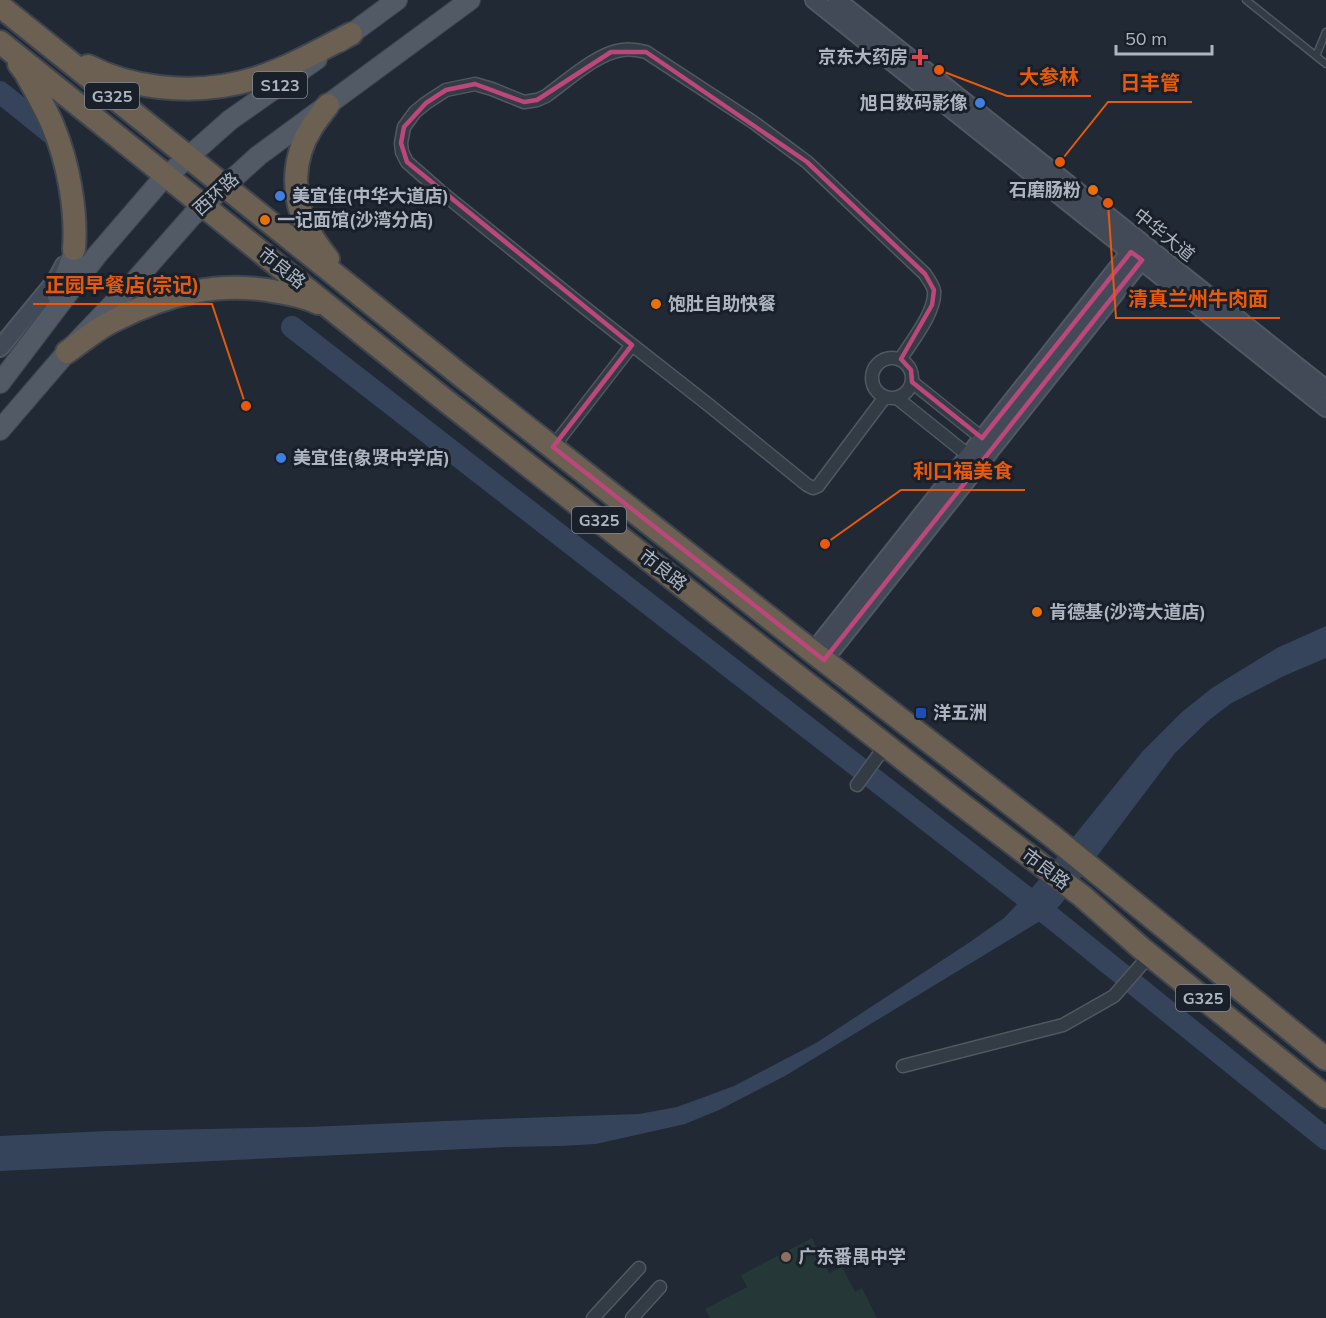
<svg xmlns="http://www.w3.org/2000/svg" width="1326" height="1318" font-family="Mulish,'Noto Sans SC',sans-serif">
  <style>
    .green { fill: #253737 }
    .water { fill: #35445b }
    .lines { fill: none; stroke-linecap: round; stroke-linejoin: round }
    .river { stroke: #35445b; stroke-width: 22 }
    .lane-casing { stroke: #515863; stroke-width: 9 }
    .street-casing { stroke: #515863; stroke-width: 15 }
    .secondary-casing { stroke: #515863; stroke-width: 20 }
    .primary-casing { stroke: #3d444f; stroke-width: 22 }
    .highway-casing { stroke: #3e454f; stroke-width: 26 }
    .lane { stroke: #333b45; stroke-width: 6 }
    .street { stroke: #333b45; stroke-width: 12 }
    .secondary { stroke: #424a58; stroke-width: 16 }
    .primary { stroke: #515a65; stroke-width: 20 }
    .highway { stroke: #6b6051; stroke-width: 22 }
    .marked { fill: none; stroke: #bc477a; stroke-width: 4.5; stroke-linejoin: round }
    .health-dot { fill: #e0444e; stroke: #192029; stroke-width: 2 }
    .shop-dot { fill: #3f7fe0; stroke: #192029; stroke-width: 2 }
    .food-dot { fill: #e8710a; stroke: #192029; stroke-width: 2 }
    .transit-dot { fill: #1a4fb4; stroke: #192029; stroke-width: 2 }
    .education-dot { fill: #8d6e63; stroke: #192029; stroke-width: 2 }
    .labels { text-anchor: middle; stroke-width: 6; stroke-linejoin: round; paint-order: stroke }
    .shield { fill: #192029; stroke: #818894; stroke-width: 1.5 }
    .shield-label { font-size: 16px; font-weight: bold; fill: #adb5c2 }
    .poi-label { font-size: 18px; font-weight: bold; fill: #adb5c2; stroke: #192029; text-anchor: start }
    .street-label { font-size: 18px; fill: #adb5c2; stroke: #192029 }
    .leader { fill: none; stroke: #e8590c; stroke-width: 2 }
    .callout-dot { fill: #e8590c; stroke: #192029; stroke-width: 2 }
    .callout-label { font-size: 20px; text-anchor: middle; font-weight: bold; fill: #e8590c; stroke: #192029; stroke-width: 6; stroke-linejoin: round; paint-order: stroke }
  </style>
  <rect width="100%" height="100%" fill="#202934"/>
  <!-- green -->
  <path class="green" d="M812 1238 829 1273 842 1267 855 1292 862 1288 877 1318H710L705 1309 747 1287 741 1275Z"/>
  <!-- water -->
  <path class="water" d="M1326 626V658L1284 676 1230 704 1208 721 1175 753 1061 904 1050 915 785 1076 719 1110 685 1124 596 1144 560 1146 507 1147 0 1171V1136L107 1131 309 1127 469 1120 639 1114 677 1107 734 1086 816 1043 970 942 1004 918 1032 888 1142 752 1182 712 1212 688 1277 648Z"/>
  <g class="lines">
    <!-- river -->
    <path class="river" d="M0 92 52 134
      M292 327 1036 905 1326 1139"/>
    <!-- lane casing -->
    <g class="lane-casing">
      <path id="lane" d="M1246 0 1326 64
        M1316 56 1326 32"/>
    </g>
    <!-- street casing -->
    <g class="street-casing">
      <path id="street" d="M872 378a20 20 0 1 1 40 0a20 20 0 1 1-40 0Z
        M912 382 982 438
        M885 397 818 486 813 488 807 485 710 406 580 304 440 191 407 162 402 152 401 143 404 127 415 112 426 103 446 90 475 84 492 89 524 102 537 100 546 96C567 81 597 53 622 50 630 49 638 50 646 52L753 122 807 162 925 274C928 279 933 285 934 291 936 312 911 342 900 360
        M897 398 968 455
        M553 447 632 345
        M857 785 886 745
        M903 1066 1063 1025 1114 996 1142 964 1151 956
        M593 1318 639 1268
        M632 1318 660 1287"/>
    </g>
    <!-- secondary casing -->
    <g class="secondary-casing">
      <path id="secondary" d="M814 0 1326 408
        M837 0 1326 389
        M0 348 56 280 64 265
        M813 652 1137 243
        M824 660 1148 252"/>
    </g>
    <!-- primary casing -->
    <g class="primary-casing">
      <path id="primary" d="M340 42 397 0
        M58 296 73 255 74 249
        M0 383 97 255 159 183 230 120 317 59
        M0 430 67 352 133 283 192 216 258 156 470 0"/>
    </g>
    <!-- highway casing -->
    <g class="highway-casing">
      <path id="highway" d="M0 6 459 374 813 652 1052 836 1326 1059
        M0 42 441 397 953 798 1082 896 1141 948 1326 1097
        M19 64 25 72C35 90 45 107 53 126 68 162 77 210 74 249
        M88 66C111 78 134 84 159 87 238 96 284 69 351 34
        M328 259C321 250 313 240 308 229 291 196 292 158 312 127 317 119 323 112 328 105
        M67 352C82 342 96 329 113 321 165 294 219 280 278 292 291 294 305 297 318 303"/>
    </g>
    <!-- lane -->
    <use href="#lane" class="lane"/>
    <!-- street -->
    <use href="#street" class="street"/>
    <!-- secondary -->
    <use href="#secondary" class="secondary"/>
    <!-- primary -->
    <use href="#primary" class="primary"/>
    <!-- highway -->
    <use href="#highway" class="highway"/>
  </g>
  <!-- marked area -->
  <path class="marked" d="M611 52H646L807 162 925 274 934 290 932 305 901 359 911 370 912 382 982 438 1131 252 1142 260 824 660 553 447 632 345 407 162 401 143 404 127 426 103 446 90 475 84 524 102 537 100Z"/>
  <!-- markers -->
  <path class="health-dot" d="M917 48h6v6h6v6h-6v6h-6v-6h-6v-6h6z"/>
  <g class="shop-dot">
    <circle cx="980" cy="103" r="6"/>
    <circle cx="280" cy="196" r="6"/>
    <circle cx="281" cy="458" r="6"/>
  </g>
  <g class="food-dot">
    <circle cx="1093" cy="190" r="6"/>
    <circle cx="265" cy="220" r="6"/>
    <circle cx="656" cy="304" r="6"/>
    <circle cx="1037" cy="612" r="6"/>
  </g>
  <rect class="transit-dot" x="915" y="707" width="12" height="12" rx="3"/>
  <circle class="education-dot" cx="786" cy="1257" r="6"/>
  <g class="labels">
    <!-- shield labels -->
    <g class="shield">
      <rect x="253" y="72" width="54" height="26" rx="4.5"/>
      <rect x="85" y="83" width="54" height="26" rx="4.5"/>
      <rect x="572" y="507" width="54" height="26" rx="4.5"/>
      <rect x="1176" y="985" width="54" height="26" rx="4.5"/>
    </g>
    <g class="shield-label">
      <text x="280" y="91">S123</text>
      <text x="112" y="102">G325</text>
      <text x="599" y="526">G325</text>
      <text x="1203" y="1004">G325</text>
    </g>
    <!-- poi labels -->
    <g class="poi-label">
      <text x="908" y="63" text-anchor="end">京东大药房</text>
      <text x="968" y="109" text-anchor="end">旭日数码影像</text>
      <text x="1081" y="196" text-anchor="end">石磨肠粉</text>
      <text x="292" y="202">美宜佳(中华大道店)</text>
      <text x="277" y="226">一记面馆(沙湾分店)</text>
      <text x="668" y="310">饱肚自助快餐</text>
      <text x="293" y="464">美宜佳(象贤中学店)</text>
      <text x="1049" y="618">肯德基(沙湾大道店)</text>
      <text x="933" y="719">洋五洲</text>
      <text x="798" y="1263">广东番禺中学</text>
    </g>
    <!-- street labels -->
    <g class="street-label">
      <text transform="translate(216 194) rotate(-42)" y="6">西环路</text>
      <text transform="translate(1164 235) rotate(39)" y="6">中华大道</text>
      <text transform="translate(282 268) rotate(39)" y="6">市良路</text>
      <text transform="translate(663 570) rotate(38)" y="6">市良路</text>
      <text transform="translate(1046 869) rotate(37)" y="6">市良路</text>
    </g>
  </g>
  <!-- callouts -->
  <path class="leader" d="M939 70L1007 96H1091M1060 162L1108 102H1192M246 406L212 304H33M1108 203L1116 318H1280M825 544L901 490H1025"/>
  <g class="callout-dot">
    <circle cx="939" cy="70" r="6"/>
    <circle cx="1060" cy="162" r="6"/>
    <circle cx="246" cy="406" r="6"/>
    <circle cx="1108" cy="203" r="6"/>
    <circle cx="825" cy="544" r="6"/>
  </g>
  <g class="callout-label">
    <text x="1049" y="84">大参林</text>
    <text x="1150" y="90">日丰管</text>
    <text x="122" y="292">正园早餐店(宗记)</text>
    <text x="1198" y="306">清真兰州牛肉面</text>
    <text x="963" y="478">利口福美食</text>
  </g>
  <!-- scale -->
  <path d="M1116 45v9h96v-9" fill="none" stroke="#adb5c2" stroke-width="3"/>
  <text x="1125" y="45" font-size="18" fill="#adb5c2" stroke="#192029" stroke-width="4.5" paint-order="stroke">50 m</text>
</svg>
